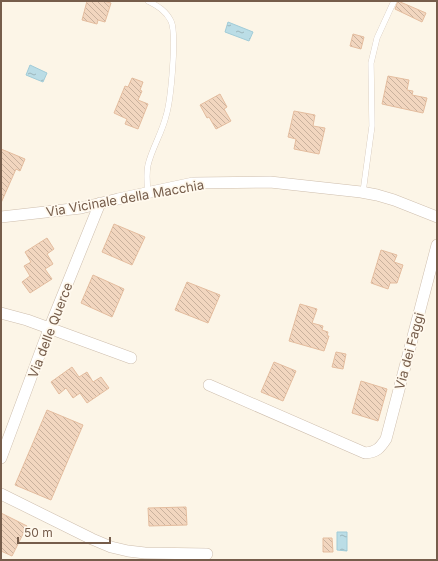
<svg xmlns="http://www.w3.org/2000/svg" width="438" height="561" font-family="Inter,sans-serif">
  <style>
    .water { fill: url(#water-ripples); stroke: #a1ccd8 }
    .building { fill: url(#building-back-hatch); stroke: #e4bd9f }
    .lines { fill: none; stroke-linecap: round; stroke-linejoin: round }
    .service-casing { stroke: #cebead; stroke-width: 6 }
    .minor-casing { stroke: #cebead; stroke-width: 12 }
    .service { stroke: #fff; stroke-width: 5.5 }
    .minor { stroke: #fff; stroke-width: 11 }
    .labels { text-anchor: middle; stroke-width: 3.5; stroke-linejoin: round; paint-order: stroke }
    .street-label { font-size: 13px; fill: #765d4b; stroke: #fff9ee }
  </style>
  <defs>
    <pattern id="water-ripples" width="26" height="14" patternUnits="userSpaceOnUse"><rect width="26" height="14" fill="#bbdde6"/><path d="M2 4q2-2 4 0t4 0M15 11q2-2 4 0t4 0" fill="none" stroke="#9db6bc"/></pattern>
    <pattern id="building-back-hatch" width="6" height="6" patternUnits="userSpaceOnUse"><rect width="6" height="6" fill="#f2d6bf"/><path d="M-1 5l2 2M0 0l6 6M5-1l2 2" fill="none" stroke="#c9b19d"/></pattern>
  </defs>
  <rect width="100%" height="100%" fill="#fcf5e7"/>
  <!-- water -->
  <path class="water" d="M228 22 253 32 249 41 225 32Z
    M30 65 47 73 43 82 26 75Z
    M337 532H347V551L337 550Z"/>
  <!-- building -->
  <path class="building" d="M87 1H103L111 3 105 22 98 20 97 24 82 20Z
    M398 1 426 13 422 22 395 9Z
    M353 34 364 37 361 49 350 46Z
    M388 76 409 80 407 90 413 91 412 95 427 98 423 113 382 104Z
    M132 78 143 82 140 90 142 91 138 100 148 104 138 129 125 124 127 119 114 113 125 86 128 87Z
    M220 94 227 107 224 109 231 121 216 129 209 117 207 118 200 105Z
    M294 111 315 115 313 126 325 128 319 154 294 149 296 139 288 137Z
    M1 149 25 159 20 171 16 169 1 203Z
    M114 224 145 237 132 265 102 252Z
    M47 238 54 249 47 254 53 264 45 269 52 279 30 293 22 282 30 276 24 266 31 262 25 252Z
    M381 250 397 255 394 262 403 265 397 283H390L388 289 371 283Z
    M93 275 124 289 112 317 81 303Z
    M187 282 220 295 208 323 175 310Z
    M300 304 317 309 312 323 323 326 322 330 328 332 327 336H329L324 351 289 341Z
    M336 352 346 354 343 369 332 367Z
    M274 362 296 371 283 401 261 392Z
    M72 367 79 377 87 372 93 382 101 377 109 388 87 403 80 393 73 398 66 388 59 394 51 382Z
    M361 381 387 389 378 421 352 413Z
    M47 410 83 425 51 500 15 485Z
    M186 507 187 525 149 526 148 508Z
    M1 513 27 526 12 556 1 551Z
    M323 538H332L333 552H323Z"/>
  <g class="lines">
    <!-- service casing -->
    <g class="service-casing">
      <path id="service" d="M363 192 372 126 371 63 377 38 394 1
        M148 193C147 183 146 174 148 165 152 148 162 133 166 116 171 100 177 34 171 21 166 11 158 6 148 1"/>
    </g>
    <!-- minor casing -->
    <g class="minor-casing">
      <path id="minor" d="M1 217 81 208 118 199 193 183 270 182 361 192 377 195 394 200 437 217
        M1 313 27 320 131 358
        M209 385 365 453C377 452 380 448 386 439L437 245
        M1 458 49 329 100 203
        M1 494 92 539 111 547 128 551 145 553 207 554"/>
    </g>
    <!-- service -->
    <use href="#service" class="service"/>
    <!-- minor -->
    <use href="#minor" class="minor"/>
  </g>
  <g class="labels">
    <!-- street labels -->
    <g class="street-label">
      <text transform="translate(125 198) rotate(-10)" y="5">Via Vicinale della Macchia</text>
      <text transform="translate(50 330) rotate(-69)" y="5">Via delle Querce</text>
      <text transform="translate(409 351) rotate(-75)" y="5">Via dei Faggi</text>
    </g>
  </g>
  <!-- border -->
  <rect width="438" height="561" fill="none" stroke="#765d4b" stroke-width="4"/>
  <!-- scale -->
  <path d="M18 537v6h92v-6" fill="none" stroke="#765d4b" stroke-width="2"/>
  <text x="24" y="537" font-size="12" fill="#765d4b" stroke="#fff9ee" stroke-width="3" paint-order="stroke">50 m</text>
</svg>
